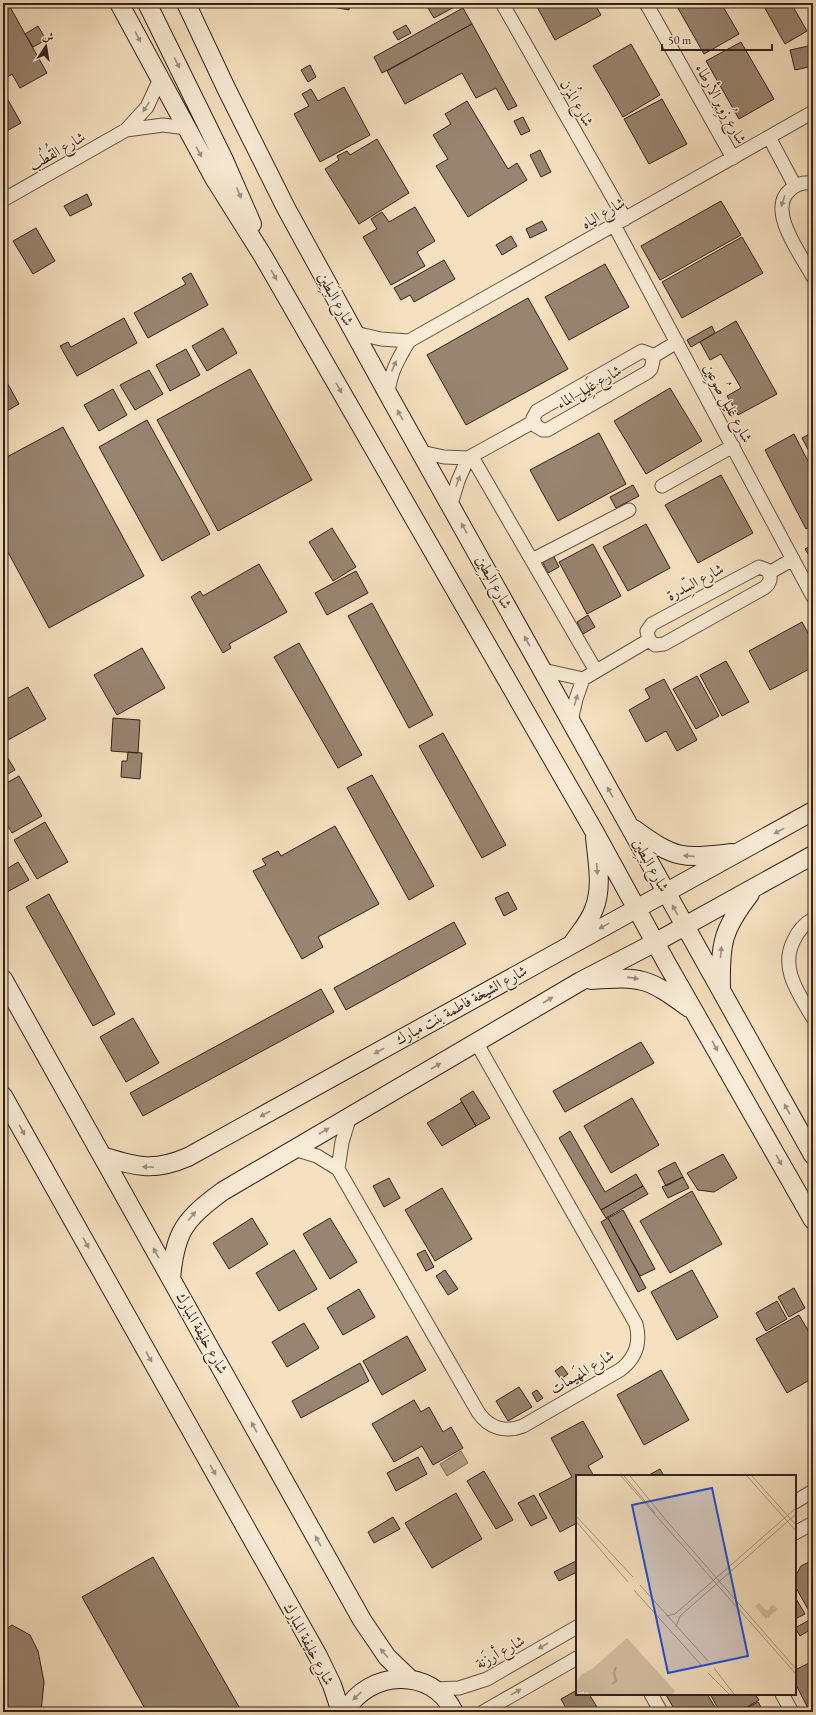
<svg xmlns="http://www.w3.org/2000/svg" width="816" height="1715" font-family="'EB Garamond',Amiri,serif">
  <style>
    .water { fill: #b39f87; stroke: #806d5b }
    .building { fill: #988470; stroke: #33211a }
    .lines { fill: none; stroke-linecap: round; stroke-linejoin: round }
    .street-casing { stroke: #645143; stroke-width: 15 }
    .secondary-casing { stroke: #33211a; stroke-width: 20 }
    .street { stroke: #f8ebd5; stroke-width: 13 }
    .secondary { stroke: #f8ebd5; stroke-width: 18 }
    .oneway { fill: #9f9081 }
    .labels { text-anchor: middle; stroke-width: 3; stroke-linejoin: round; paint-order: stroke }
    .street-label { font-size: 15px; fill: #33211a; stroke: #f8ebd5 }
    .inset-river { fill: none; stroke: #b39f87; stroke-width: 2 }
    .inset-road { fill: none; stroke: #a7947d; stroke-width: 1 }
    .view { fill: #1d4ed8; fill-opacity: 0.15; stroke: #1d4ed8; stroke-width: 2 }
    .inset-edge { fill: none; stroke: #33211a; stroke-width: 2 }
  </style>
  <rect width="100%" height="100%" fill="#f5e0bf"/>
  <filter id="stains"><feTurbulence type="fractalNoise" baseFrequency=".005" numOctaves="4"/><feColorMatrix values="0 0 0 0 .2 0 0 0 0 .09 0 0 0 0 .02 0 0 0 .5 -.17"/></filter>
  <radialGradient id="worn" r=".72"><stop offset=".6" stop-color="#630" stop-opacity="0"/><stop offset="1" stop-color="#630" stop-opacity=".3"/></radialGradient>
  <!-- water -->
  <path class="water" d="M461 1451 468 1463 447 1476 440 1464Z"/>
  <!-- building -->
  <path class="building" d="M329 3H350L349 10 328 6Z
    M425 3H460V4L434 18Z
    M535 3H594L601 15 555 40Z
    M675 3H721L739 34 704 54Z
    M762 3H791L807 31 785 44Z
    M10 7 47 73 20 88 12 74 3 80V11Z
    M463 8 472 24 382 73 374 57Z
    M472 24 517 106 508 110 496 88 476 98 462 73 405 104 387 71Z
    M406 25 411 33 398 40 393 32Z
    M38 26 46 40 33 47 25 34Z
    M741 42 774 99 739 119 706 61Z
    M631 44 660 95 623 117 593 66Z
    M813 45V66L795 70 790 50Z
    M310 65 316 77 308 82 301 70Z
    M344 87 370 135 320 162 294 114 309 106 302 94 311 89 318 101Z
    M3 91 21 123 3 133Z
    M662 99 687 144 649 164 624 119Z
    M467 101 508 169 517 163 527 180 468 217 436 166 448 159 433 135 451 124 445 114Z
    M523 117 530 131 521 135 514 121Z
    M377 139 409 193 359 224 325 169 339 160 337 156 347 151 350 155Z
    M540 150 551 172 541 177 530 155Z
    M87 194 92 205 70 216 64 206Z
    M721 201 741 235 660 280 641 246Z
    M415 207 435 241 417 252 425 266 391 285 363 237 377 229 371 219 382 212 389 222Z
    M542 221 547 230 530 238 526 229Z
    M36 228 55 261 33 274 13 241Z
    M511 236 517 246 502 255 496 245Z
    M742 237 763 273 682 318 662 282Z
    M444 260 455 279 414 302 410 295 401 300 394 288Z
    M605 264 629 307 569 340 545 297Z
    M191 273 208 305 148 338 134 313 186 284 182 278Z
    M528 298 568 369 466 425 427 355Z
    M124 318 137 343 77 376 60 346 68 342 71 347Z
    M736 321 777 394 738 415 727 396 741 388 721 354 710 360 700 342Z
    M712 326 715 333 691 347 687 340Z
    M223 328 237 353 207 371 192 346Z
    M186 349 200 375 170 391 156 365Z
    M250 369 312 480 218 531 157 420Z
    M149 370 163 394 135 410 120 385Z
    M5 379 19 404 3 413V380Z
    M670 388 702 441 646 474 614 421Z
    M113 389 127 415 99 431 84 405Z
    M147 420 210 534 162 561 99 447Z
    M63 427 144 576 49 628 3 543V459Z
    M813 432V459L802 438Z
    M599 433 626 484 558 521 530 470Z
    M794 434 813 471V525L806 529 765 450Z
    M721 475 753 533 698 563 665 505Z
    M633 485 639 496 616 508 610 497Z
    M646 524 670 568 628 591 603 547Z
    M332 528 356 567 333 581 309 542Z
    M593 544 621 596 587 614 559 562Z
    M813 544V562L805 549Z
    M553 555 559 567 548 573 542 561Z
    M259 564 287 612 229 644 231 648 223 653 191 597 200 591 203 596Z
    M356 571 368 593 327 615 315 593Z
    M372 603 433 715 409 728 348 616Z
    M588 615 595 627 583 634 577 622Z
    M802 622 813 642V667L770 690 749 651Z
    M299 643 362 755 338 768 274 657Z
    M142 648 165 688 117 715 94 675Z
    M726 661 749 702 722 716 700 675Z
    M697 676 719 716 696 729 673 689Z
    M664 679 697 740 677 751 666 731 646 742 629 710 650 698 645 689Z
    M28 687 46 719 8 740 3 731V701Z
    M113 718 140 720 138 753 111 751Z
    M443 733 506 845 482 858 419 746Z
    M3 750 15 770 3 777Z
    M128 752 142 753 140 779 121 777 122 761H127Z
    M372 775 434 886 409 900 347 788Z
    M19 776 42 816 12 833 3 818V785Z
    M45 822 68 862 37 879 14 840Z
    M335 826 379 904 318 937 323 947 302 959 253 871 266 865 262 859 278 851 281 856Z
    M18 862 29 880 7 892 3 885V867L5 870Z
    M508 892 517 909 504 916 495 898Z
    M49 894 115 1014 93 1026 26 907Z
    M454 922 466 944 346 1010 334 988Z
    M321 989 334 1012 143 1116 130 1093Z
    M133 1018 159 1063 126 1082 100 1037Z
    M641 1042 654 1063 565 1112 553 1091Z
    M473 1091 490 1118 476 1126 460 1099Z
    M632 1098 659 1145 611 1173 584 1126Z
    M462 1102 476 1126 442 1146 427 1123Z
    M570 1131 605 1192 636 1174 643 1186 601 1210 559 1138Z
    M723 1154 737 1178 714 1192 698 1190 687 1173Z
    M675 1162 683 1177 666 1186 658 1171Z
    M683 1177 689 1188 668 1198 662 1187Z
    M389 1178 400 1198 384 1207 373 1186Z
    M643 1186 648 1194 606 1218 601 1210Z
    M442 1188 472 1239 435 1261 405 1210Z
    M692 1191 722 1244 670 1273 640 1221Z
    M623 1210 655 1269 640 1276 608 1218Z
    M252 1218 268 1244 229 1269 213 1243Z
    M330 1218 357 1262 330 1279 303 1234Z
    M608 1218 646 1288 638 1292 601 1222Z
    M294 1250 317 1289 279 1311 256 1273Z
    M425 1250 434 1267 426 1271 417 1254Z
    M445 1270 458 1289 448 1295 436 1276Z
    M692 1270 718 1317 677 1340 651 1292Z
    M794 1288 805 1308 789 1317 778 1297Z
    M359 1289 375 1317 343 1335 327 1308Z
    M777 1301 787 1319 766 1331 756 1313Z
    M799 1315 813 1339V1378L787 1393 756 1339Z
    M304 1323 319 1348 287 1367 272 1342Z
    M407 1336 426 1370 382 1395 363 1361Z
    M360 1363 369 1381 301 1418 292 1401Z
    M562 1366 568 1374 561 1379 555 1371Z
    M661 1370 689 1420 644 1445 617 1395Z
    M519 1387 532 1407 508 1421 496 1401Z
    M537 1390 543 1398 537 1402 532 1393Z
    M414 1400 421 1412 429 1407 443 1432 451 1427 463 1448 433 1465 422 1446 394 1462 372 1424Z
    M583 1421 603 1457 588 1466 594 1476H577V1523L560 1532 539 1494 572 1477 551 1438Z
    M418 1457 427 1474 396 1491 387 1473Z
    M660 1469 664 1476H647Z
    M484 1471 513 1520 496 1529 467 1481Z
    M456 1493 482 1539 432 1568 405 1523Z
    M534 1495 547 1518 531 1526 518 1503Z
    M393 1517 400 1529 374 1543 368 1532Z
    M153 1557 242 1712H147L82 1597Z
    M813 1560V1609L809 1611 795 1586V1577L801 1566Z
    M576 1561 577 1572 559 1581 554 1572Z
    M795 1597 805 1614 795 1619Z
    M813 1618V1628L800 1636 795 1628Z
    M12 1625 30 1635 38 1651 44 1682 41 1712H3V1631Z
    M813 1661V1712H810L795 1683V1670Z
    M577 1690V1694H589L597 1707 587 1712H568L561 1699Z
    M707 1694 718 1712H676L666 1695Z
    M710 1694H755L759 1700 738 1712H720Z
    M758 1702 764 1712H742L741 1711Z"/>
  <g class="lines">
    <!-- street casing -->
    <g class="street-casing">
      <path id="street" d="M502 3 625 219
        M646 3 733 158
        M126 130 163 125 187 128
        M769 137 795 186
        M813 183C805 182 796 184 790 190 766 210 802 256 813 277
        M3 200 126 130 147 107 160 79
        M614 225 813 597
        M355 333 381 339 409 341
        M642 351 650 354 653 361 651 369 648 372 547 430H543L536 426 533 418 537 411Z
        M652 357 677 342
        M388 394C390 373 398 359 409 341L813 112
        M421 452 444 457 468 458 533 422
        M472 457 596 671
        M662 486 733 446
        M451 504 458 481 468 458
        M532 560 629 510
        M759 567 767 570C772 576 771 583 764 588L664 644 655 645 649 640 647 631 652 624Z
        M769 573 793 559
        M543 670 583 679
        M571 721 576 699 583 679 649 640
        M813 919C804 924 798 931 794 940 779 968 799 994 813 1018
        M294 1149 317 1156 338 1169 478 1412C489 1428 505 1433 523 1426L620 1370C636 1358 641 1343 636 1324L476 1042
        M338 1169 342 1142 350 1116
        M795 1502 813 1491
        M795 1533 813 1523
        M433 1689 459 1688 487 1679 577 1627
        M651 1694 661 1712
        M782 1694 792 1712
        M483 1712 577 1658"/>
    </g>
    <!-- secondary casing -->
    <g class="secondary-casing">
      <path id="secondary" d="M119 3 214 178 263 256 594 831 667 964 813 1220
        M147 3 224 160 252 224
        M186 3 226 88 286 208 388 394 813 1155
        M634 829C675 859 682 859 732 853
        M574 941C581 931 590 921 594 909 603 887 597 860 595 837
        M3 979 362 1620 387 1657 411 1680
        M591 980C642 976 648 978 689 1008
        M721 989C720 944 722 930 750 894
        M3 1096 318 1656 332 1685 341 1712
        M102 1156C138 1167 153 1172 188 1157L813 811
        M171 1279C175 1231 185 1219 223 1191L581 981 656 942 813 855
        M345 1712C368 1670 432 1666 454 1712"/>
    </g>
    <!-- street -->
    <use href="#street" class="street"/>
    <!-- secondary -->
    <use href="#secondary" class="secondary"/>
  </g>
  <!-- one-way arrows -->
  <defs><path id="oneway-solid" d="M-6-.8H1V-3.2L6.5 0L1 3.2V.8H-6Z"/></defs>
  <g class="oneway">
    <use href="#oneway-solid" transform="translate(138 37) rotate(62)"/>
    <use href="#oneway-solid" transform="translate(177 63) rotate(64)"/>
    <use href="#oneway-solid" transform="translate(146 107) rotate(123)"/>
    <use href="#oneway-solid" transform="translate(199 152) rotate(61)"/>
    <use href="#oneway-solid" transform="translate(239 193) rotate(67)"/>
    <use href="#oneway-solid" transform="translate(783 201) rotate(108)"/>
    <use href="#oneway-solid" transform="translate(274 275) rotate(60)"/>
    <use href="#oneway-solid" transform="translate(394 366) rotate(-67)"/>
    <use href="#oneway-solid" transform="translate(339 388) rotate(60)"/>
    <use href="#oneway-solid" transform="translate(400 415) rotate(-120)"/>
    <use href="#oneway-solid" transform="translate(458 481) rotate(-70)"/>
    <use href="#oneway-solid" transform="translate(464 528) rotate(-119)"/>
    <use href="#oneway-solid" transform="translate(527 641) rotate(-119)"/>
    <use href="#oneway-solid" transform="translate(576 700) rotate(-73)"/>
    <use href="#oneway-solid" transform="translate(610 792) rotate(-119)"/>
    <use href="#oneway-solid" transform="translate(779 831) rotate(151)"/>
    <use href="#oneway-solid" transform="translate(689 856) rotate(-175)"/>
    <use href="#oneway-solid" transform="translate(597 869) rotate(86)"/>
    <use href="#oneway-solid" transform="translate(675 910) rotate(-119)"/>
    <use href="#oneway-solid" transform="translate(604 926) rotate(151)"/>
    <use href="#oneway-solid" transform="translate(721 952) rotate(-84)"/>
    <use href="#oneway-solid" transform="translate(633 978) rotate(8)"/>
    <use href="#oneway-solid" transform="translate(548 1000) rotate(-30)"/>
    <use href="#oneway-solid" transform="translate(715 1046) rotate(61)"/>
    <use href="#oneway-solid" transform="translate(379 1051) rotate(151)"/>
    <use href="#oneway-solid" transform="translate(436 1066) rotate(-30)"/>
    <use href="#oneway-solid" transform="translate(787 1109) rotate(-119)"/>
    <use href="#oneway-solid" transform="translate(265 1114) rotate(151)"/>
    <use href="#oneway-solid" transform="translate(22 1130) rotate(61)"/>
    <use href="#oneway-solid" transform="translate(324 1131) rotate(-30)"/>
    <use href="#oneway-solid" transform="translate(779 1160) rotate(61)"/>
    <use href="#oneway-solid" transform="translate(148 1167) rotate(-178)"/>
    <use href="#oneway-solid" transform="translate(192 1216) rotate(-50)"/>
    <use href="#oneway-solid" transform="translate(86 1243) rotate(61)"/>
    <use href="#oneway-solid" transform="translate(156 1253) rotate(-119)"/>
    <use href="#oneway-solid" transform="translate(149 1357) rotate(61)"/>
    <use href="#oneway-solid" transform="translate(254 1427) rotate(-119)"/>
    <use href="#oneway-solid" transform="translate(213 1470) rotate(61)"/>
    <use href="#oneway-solid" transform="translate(318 1541) rotate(-119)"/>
    <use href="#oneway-solid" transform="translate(543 1646) rotate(150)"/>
    <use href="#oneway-solid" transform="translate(384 1653) rotate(-130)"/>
    <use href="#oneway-solid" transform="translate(516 1692) rotate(-29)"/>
    <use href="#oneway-solid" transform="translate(357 1696) rotate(137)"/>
  </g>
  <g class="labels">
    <!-- street labels -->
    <g class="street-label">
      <text transform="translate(577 103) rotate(60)" y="5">شارع المُزن</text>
      <text transform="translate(721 104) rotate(61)" y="5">شارع زُوِير الأرطاء</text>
      <text transform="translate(57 151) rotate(-30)" y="5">شارع القُطُب</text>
      <text transform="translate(603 213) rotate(-30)" y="5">شارع الياه</text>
      <text transform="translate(336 299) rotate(61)" y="5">شارع البَطِين</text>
      <text transform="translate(589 387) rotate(-30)" y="5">شارع غَلِيل الماء</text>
      <text transform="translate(728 403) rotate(62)" y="5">شارع غليل صُوعِين</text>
      <text transform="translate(494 582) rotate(61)" y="5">شارع البَطِين</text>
      <text transform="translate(695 582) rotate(-28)" y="5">شارع السِّدرة</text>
      <text transform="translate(651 865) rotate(61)" y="5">شارع البَطِين</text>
      <text transform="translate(461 1005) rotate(-29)" y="5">شارع الشيخة فاطمة بنت مبارك</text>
      <text transform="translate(202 1333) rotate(61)" y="5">شارع خليفة المبارك</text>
      <text transform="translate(582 1372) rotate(-31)" y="5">شارع المهَيمات</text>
      <text transform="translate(309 1644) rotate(62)" y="5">شارع خليفة المبارك</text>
      <text transform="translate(500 1652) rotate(-29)" y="5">شارع أرزَنة</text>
    </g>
  </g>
  <!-- overview -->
  <g transform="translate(576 1475)">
    <rect width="220" height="220" fill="#f5e0bf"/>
    <path d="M183 128 191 136 194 134 193 132 197 130 202 134 190 144 179 131ZM51 163 99 216 96 219H13L12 217 8 219V216L0 219V207L6 199 16 194Z" fill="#d4c0a3"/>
    <path class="inset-river" d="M36 209 40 206 38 198 40 192"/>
    <path class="inset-road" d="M45 1 220 199M48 1 79 38M54 1 89 44 220 194M171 1 220 56M176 1 220 50M0 41 57 102M0 46 52 107M64 110 132 186M58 115 126 191M90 141 99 139 220 33M100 152 104 141 220 39M138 193 158 219M132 198 153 219"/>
    <path class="view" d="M136 13 172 181 92 198 56 30Z"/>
    <rect width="220" height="220" class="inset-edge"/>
  </g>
  <!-- margin -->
  <rect width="816" height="1715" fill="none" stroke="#f5e0bf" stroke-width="16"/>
  <rect x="4" y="4" width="808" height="1707" fill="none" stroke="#33211a" stroke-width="2"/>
  <rect x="8" y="8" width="800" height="1699" fill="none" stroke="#33211a"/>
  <!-- north arrow -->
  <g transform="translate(46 46) rotate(12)" stroke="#f8ebd5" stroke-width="3" paint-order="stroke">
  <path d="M0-3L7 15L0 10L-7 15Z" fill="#33211a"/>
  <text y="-6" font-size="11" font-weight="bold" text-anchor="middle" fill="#33211a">ش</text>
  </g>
  <!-- scale -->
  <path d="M662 44v6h110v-6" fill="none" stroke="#33211a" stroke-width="2"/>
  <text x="668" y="44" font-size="12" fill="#33211a" stroke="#f8ebd5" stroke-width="3" paint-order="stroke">50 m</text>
  <rect width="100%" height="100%" filter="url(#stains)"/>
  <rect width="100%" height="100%" fill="url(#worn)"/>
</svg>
